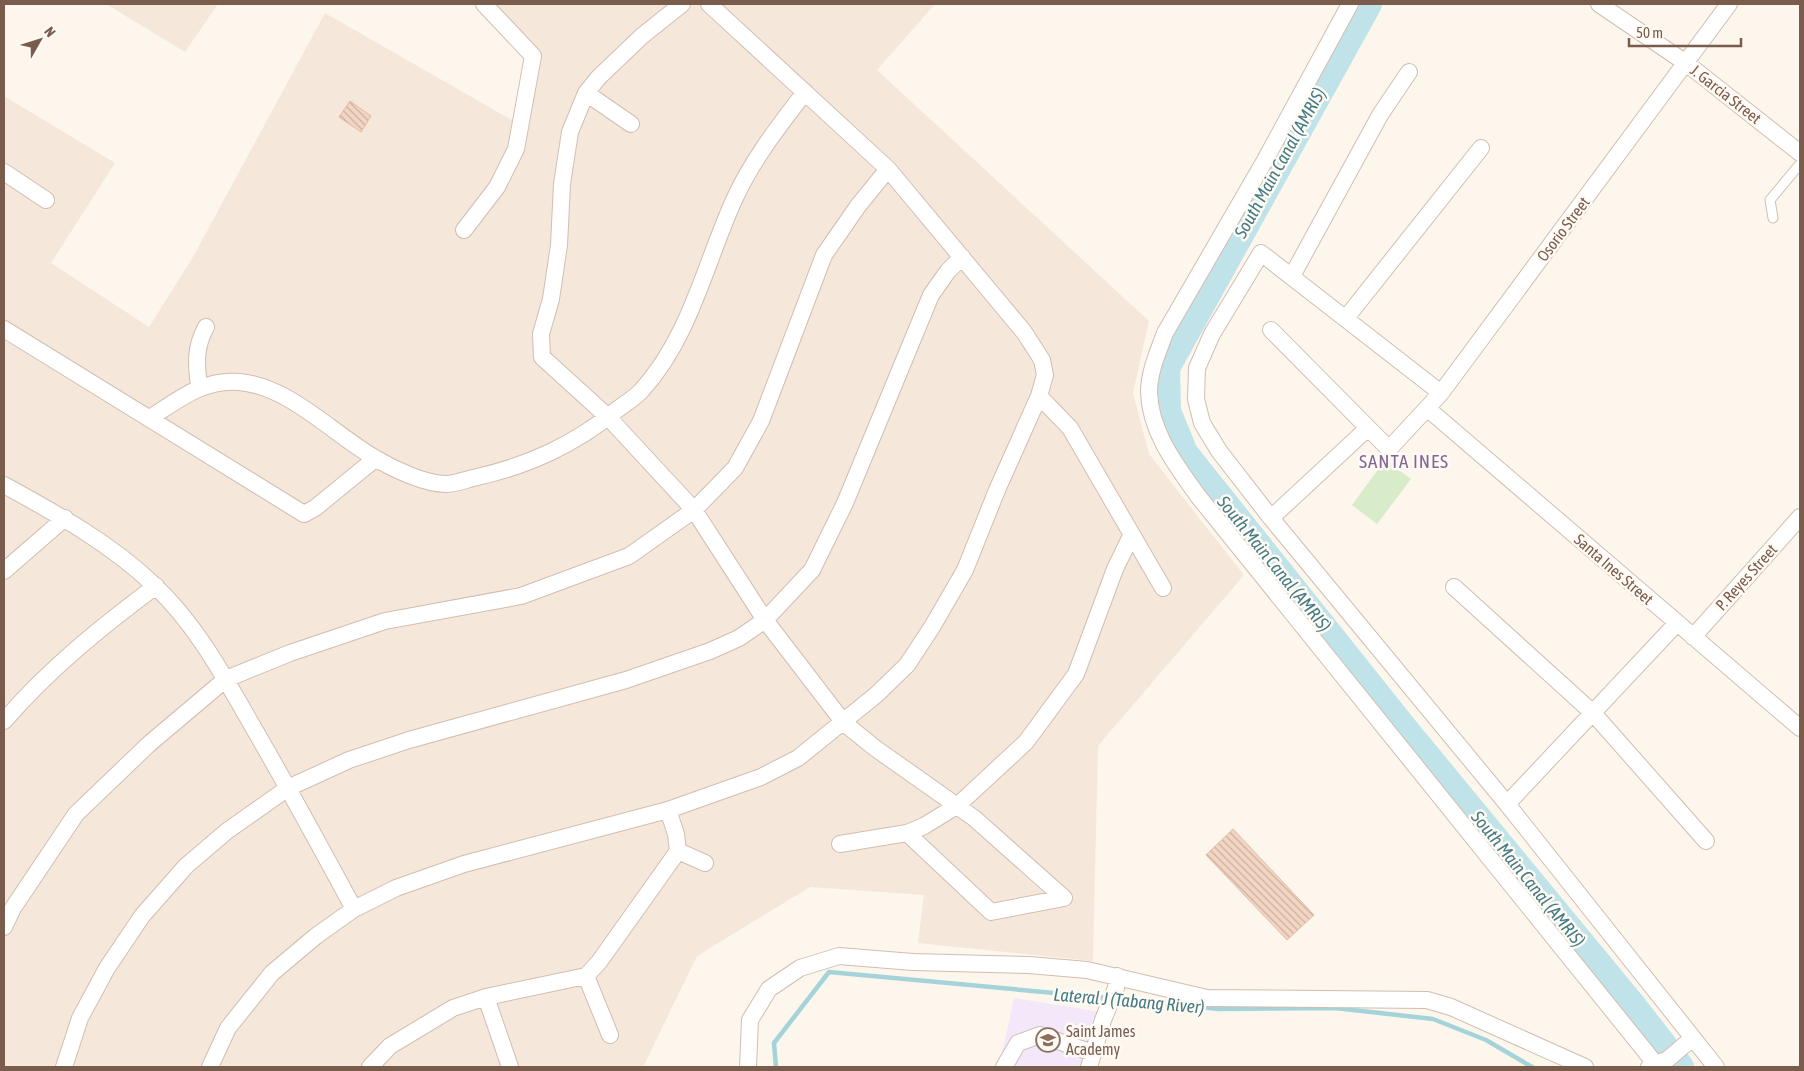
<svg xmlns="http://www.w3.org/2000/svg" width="1804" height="1071" font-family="'Asap Condensed',sans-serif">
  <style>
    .residential { fill: #f5e8da }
    .education { fill: #f3e8fa }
    .pitch { fill: #d8ecc9 }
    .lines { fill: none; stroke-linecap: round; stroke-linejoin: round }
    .stream { stroke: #a5d3da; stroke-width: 4.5 }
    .river { stroke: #bfe3e8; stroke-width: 28 }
    .building { fill: url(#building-back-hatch); stroke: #e6bba3 }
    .service-casing { stroke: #d1beb0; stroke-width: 11 }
    .minor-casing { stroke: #d1beb0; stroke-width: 18 }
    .service { stroke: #fff; stroke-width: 9 }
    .minor { stroke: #fff; stroke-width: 16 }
    .labels { text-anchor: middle; stroke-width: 5; stroke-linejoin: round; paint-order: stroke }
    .street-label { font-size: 16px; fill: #7a5c4d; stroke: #fffaf3 }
    .education-label { font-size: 16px; fill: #785e54; stroke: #fffaf3; text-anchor: start }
    .water-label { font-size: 18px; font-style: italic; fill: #437c86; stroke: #fffaf3 }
    .quarter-label { font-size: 19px; letter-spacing: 1px; fill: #846695; stroke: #fffaf3 }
  </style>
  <defs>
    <pattern id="building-back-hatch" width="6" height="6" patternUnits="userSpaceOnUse" patternTransform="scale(1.25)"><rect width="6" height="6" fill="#f3d5c3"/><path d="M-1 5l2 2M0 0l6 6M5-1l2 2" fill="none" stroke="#cab0a1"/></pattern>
  </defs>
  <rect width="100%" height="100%" fill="#fdf6ec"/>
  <!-- residential -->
  <path class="residential" d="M106 4H218L185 52Z
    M493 4H935L877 70 1149 321 1133 393 1149 454 1244 575 1098 746 1093 961 918 943 924 895 810 887 697 956 643 1067H4V96L115 163 51 263 149 327 193 257 325 13 524 127 540 54Z"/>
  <!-- education -->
  <path class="education" d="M1014 998 1101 1012 1083 1067H999Z"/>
  <!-- pitch -->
  <path class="pitch" d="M1385 460 1411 479 1377 524 1352 505Z"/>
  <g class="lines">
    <!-- stream -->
    <path class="stream" d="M1116 999 1219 1009 1335 1008 1433 1019 1486 1040 1532 1067
      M776 1067 774 1043 829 972 1108 998"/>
    <!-- river -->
    <path class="river" d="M1368 4 1166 368 1167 411 1184 453 1401 725 1635 1009 1680 1067"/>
  </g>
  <!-- building -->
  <path class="building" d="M350 101 371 116 361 132 339 117Z
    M1233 829 1314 915 1287 940 1206 855Z"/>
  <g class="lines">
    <!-- service casing -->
    <g class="service-casing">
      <path id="service" d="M1773 218 1770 200 1800 164"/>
    </g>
    <!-- minor casing -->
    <g class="minor-casing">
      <path id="minor" d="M682 4 642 36 599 77 586 93 570 132 562 184 559 245 551 299 541 334 542 357 608 417 694 510 765 620 844 723 875 748 974 818 1064 898
        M1350 4 1264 162 1165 333C1158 352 1149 372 1149 392 1150 432 1176 465 1198 496L1658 1067
        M1599 4 1686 63 1800 153
        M586 93 631 124
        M4 172 46 200
        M464 230 497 187 516 149 533 56 484 4
        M1292 276 1380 115 1409 72
        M1346 318 1481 148
        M4 329 304 514 315 508 375 459
        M1271 330 1389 449 1441 393 1729 4
        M199 386C196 364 195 347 206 327
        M1441 393 1261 253 1212 334 1197 368 1196 399 1202 423 1219 451 1271 518 1507 804 1716 1067
        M1039 396 1070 428 1163 588
        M1428 409 1800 728
        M150 418C178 400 203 379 239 382 289 386 333 434 375 458 393 469 425 484 446 484 455 484 465 480 473 478 528 466 574 445 618 409 626 403 636 397 642 390 690 337 705 264 734 200 752 160 779 126 805 92
        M4 485C57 514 110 543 154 585 196 624 225 678 253 727 288 787 321 848 354 909
        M1271 518 1368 428
        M4 571 65 518
        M1454 587 1593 713 1706 841
        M1693 637 1800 517
        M4 721C49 669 101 627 156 586
        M1507 804 1677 623
        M907 833 991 912 1064 898
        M840 844 907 833 924 826 958 805 1026 742 1076 674 1115 569 1131 536
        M678 851 705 863
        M4 927 13 908 76 814 149 744 226 679 290 653 385 621 521 596 629 556 694 510 735 468 761 421 824 255 858 206 888 169
        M586 976 610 1035
        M486 997 510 1067
        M64 1067 80 1018 107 968 142 916 186 866 227 831 288 788 349 760 409 740 626 680 710 651 739 638 765 620 812 570 845 503 931 295 948 271 962 257
        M210 1067 228 1028 272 973 316 936 354 909 396 888 464 864 668 810 761 777 798 758 876 695 907 665 932 627 965 570 997 490 1039 396 1045 375 1042 360 1024 332 888 169 709 4
        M370 1067 390 1046 453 1008 486 997 586 976 599 962 678 851 676 834 668 810
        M748 1067 750 1020 769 989 800 968 839 956 913 962 1029 965 1087 970 1207 998 1427 1000 1451 1007 1585 1067
        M1004 1067 1018 1043 1040 1035 1093 1053
        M1089 1067 1103 1020 1116 988 1117 976
        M1649 1067 1668 1059 1688 1042 1695 1041"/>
    </g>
    <!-- service -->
    <use href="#service" class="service"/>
    <!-- minor -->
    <use href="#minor" class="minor"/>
  </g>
  <!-- icons -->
  <defs>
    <g id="school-ring" transform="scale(1.25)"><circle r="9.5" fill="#fffaf3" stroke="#8d6e63" stroke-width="1.5"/><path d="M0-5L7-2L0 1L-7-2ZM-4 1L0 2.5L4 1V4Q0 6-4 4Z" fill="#8d6e63"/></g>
  </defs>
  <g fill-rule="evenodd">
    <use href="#school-ring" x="1048" y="1040"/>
  </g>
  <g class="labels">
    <!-- street labels -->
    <g class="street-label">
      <text transform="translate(1726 94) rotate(38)" y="6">J. Garcia Street</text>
      <text transform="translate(1563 229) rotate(-53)" y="6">Osorio Street</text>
      <text transform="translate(1614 569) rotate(41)" y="6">Santa Ines Street</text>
      <text transform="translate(1746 577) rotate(-48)" y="6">P. Reyes Street</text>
    </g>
    <!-- education labels -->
    <g class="education-label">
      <text x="1066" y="1037">Saint James<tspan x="1066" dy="18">Academy</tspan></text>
    </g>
    <!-- water labels -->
    <g class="water-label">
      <text transform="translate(1280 163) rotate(-61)" y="6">South Main Canal (AMRIS)</text>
      <text transform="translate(1274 564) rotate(51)" y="6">South Main Canal (AMRIS)</text>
      <text transform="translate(1528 879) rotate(51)" y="6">South Main Canal (AMRIS)</text>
      <text transform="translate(1129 1001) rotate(5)" y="6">Lateral J (Tabang River)</text>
    </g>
    <!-- quarter labels -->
    <g class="quarter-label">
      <text x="1404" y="468">SANTA INES</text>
    </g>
  </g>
  <!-- border -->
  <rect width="1804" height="1071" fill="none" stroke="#7a5c4d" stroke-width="10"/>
  <!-- north arrow -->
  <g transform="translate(40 40) rotate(51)" stroke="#fffaf3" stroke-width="4" paint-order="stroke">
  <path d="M0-4L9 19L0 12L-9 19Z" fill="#7a5c4d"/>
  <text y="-8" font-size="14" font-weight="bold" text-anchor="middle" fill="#7a5c4d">N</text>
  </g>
  <!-- scale -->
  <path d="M1629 38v8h112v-8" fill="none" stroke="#7a5c4d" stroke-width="2.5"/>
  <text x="1636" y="38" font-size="15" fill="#7a5c4d" stroke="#fffaf3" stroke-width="4" paint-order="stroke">50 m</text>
</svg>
